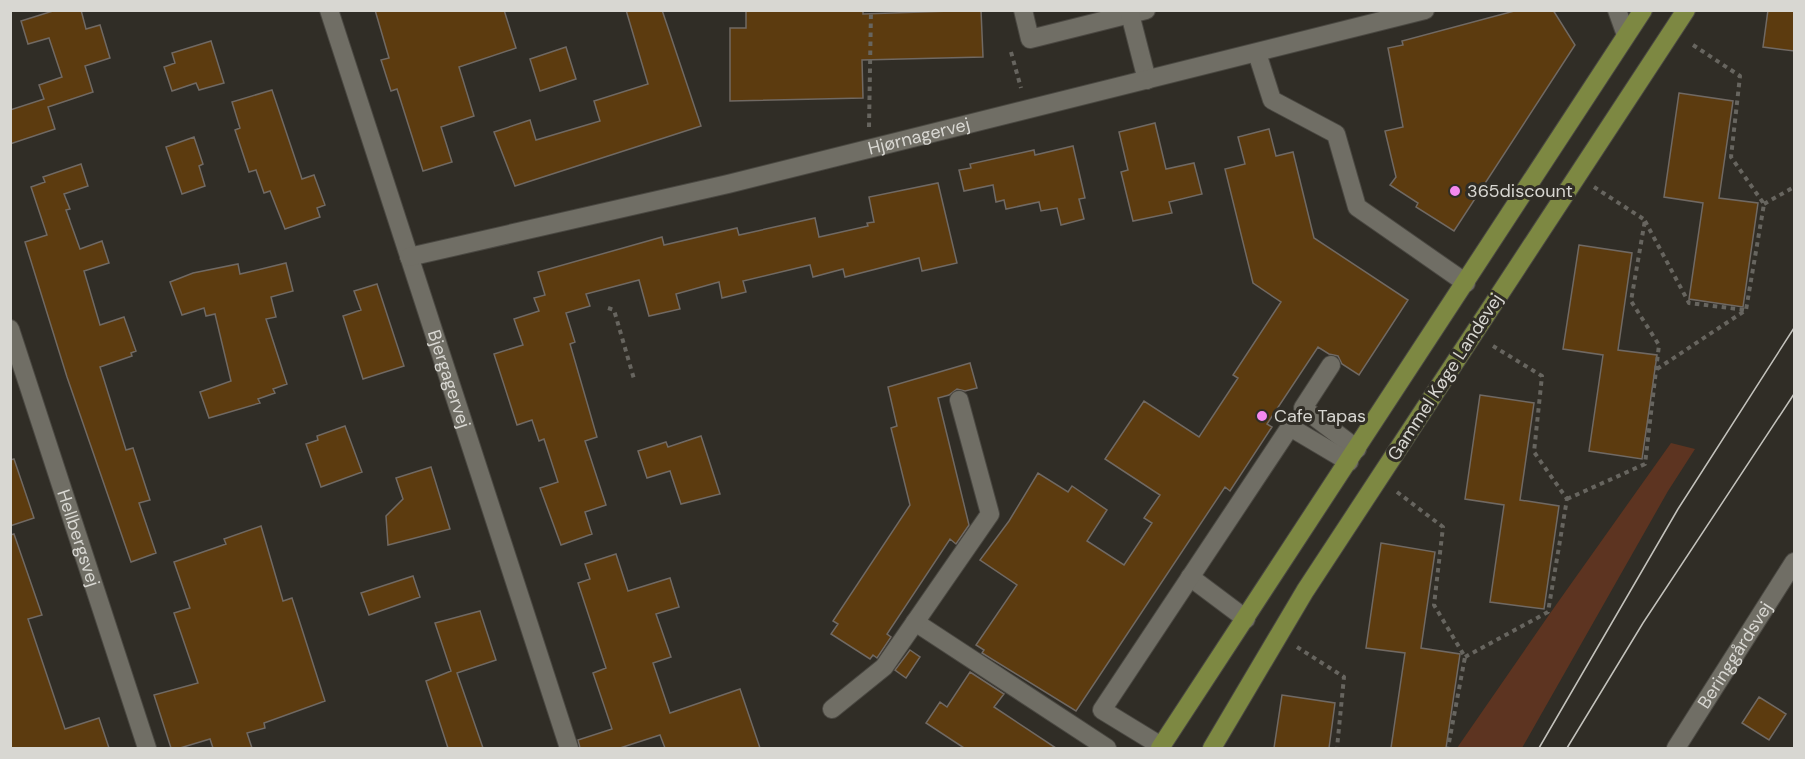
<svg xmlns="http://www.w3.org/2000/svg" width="1805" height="759" font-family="'DM Sans',sans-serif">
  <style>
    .green { fill: #5d3421 }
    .building { fill: #5c3b0f; stroke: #706963; stroke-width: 1.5 }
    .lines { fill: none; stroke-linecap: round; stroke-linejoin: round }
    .minor-casing { stroke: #4a4842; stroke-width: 20 }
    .major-casing { stroke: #4a4842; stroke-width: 20 }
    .path { stroke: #67655f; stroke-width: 4; stroke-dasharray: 4.5 4.5; stroke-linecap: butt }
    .minor { stroke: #706e65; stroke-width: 18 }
    .major { stroke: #7d8842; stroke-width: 18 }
    .tram { stroke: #c3c2bc; stroke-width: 1.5 }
    .poi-dot { fill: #f489f0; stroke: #302d26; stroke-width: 2 }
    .labels { text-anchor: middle; stroke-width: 6; stroke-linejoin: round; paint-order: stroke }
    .street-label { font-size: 18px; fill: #d8d7d2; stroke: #302d26 }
    .poi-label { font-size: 18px; fill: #d8d7d2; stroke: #302d26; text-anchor: start }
  </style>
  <rect width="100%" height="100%" fill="#302d26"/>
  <!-- green -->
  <path class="green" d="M1671 443 1695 449 1668 491 1522 748H1457L1551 612Z"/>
  <!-- building -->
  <path class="building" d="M56 10H81L86 29 100 25 110 58 85 66 93 92 48 107 55 129 10 144V110L44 99 39 85 62 77 49 38 28 44 21 21Z
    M375 10H504L516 48 459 67 474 116 441 127 452 162 423 171 397 89 391 91 381 60 389 58Z
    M626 10H662L701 126 515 186 494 132 530 120 536 140 600 121 594 101 648 84Z
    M746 10H863V14L981 10 983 57 862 60 863 98 730 101V28H746Z
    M1518 10H1553L1575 45 1454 231 1416 207 1418 203 1390 185 1396 177 1385 131 1403 127 1388 48 1403 45 1402 41Z
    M1768 10H1794V51L1763 47Z
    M211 41 224 83 199 90 196 83 172 91 164 67 175 63 172 53Z
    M566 47 576 79 540 91 530 59Z
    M272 90 302 179 314 175 325 205 317 208 320 217 285 229 270 191 264 193 256 170 249 172 235 130 240 128 232 102Z
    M1679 93 1733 101 1719 198 1758 203 1743 307 1689 299 1703 203 1664 197Z
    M1155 123 1166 169 1194 163 1202 194 1169 202 1172 213 1133 221 1121 172 1128 170 1119 132Z
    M1269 129 1276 156 1293 152 1314 238 1408 300 1359 375 1342 364 1338 356 1329 354 1318 347 1267 424 1272 427 1230 491 1225 487 1076 711 982 653 984 650 976 645 1017 585 980 560 1009 521 1038 473 1068 492 1072 486 1107 510 1087 541 1124 565 1152 523 1144 518 1160 495 1105 459 1144 401 1199 437 1238 378 1233 375 1281 302 1253 283 1225 169 1245 164 1238 137Z
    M194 137 203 164 199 166 205 186 182 194 166 147Z
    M1073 146 1085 198 1079 199 1084 219 1061 225 1057 208 1041 211 1039 202 1006 209 1004 200 996 202 993 185 964 191 959 170 971 168 970 164 1034 150 1035 155Z
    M81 164 88 186 64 194 70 209 66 210 80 249 102 241 109 263 84 271 100 325 124 317 136 351 131 353 132 356 100 367 126 450 133 448 150 500 139 503 156 553 131 562 67 377 25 242 47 235 31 187 45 182 43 177Z
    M938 183 957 263 922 271 919 258 845 277 843 269 813 277 810 265 743 281 746 292 722 298 719 282 676 294 680 309 649 316 639 280 586 294 590 306 566 313 575 342 570 344 597 437 585 441 606 505 585 512 592 534 561 545 540 488 558 482 544 439 539 441 532 420 517 425 494 354 523 345 514 319 539 311 534 298 545 295 538 272 662 237 664 245 737 228 739 235 815 218 819 237 868 226 867 223 874 222 869 197Z
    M1579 245 1632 253 1618 350 1657 355 1642 459 1589 451 1603 355 1563 349Z
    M286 263 293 291 271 297 276 317 266 319 287 384 273 389 275 393 258 399 260 403 209 418 200 392 231 381 215 314 206 316 204 308 182 315 170 282 193 273 238 264 240 274Z
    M377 284 404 366 363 379 343 316 361 310 354 291Z
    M970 363 977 388 965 391 957 389 949 395 938 398 969 525 956 544 950 539 887 634 891 637 877 658 873 655 870 659 831 634 838 624 833 621 910 505 891 428 897 426 888 387Z
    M1480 395 1534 403 1520 500 1559 506 1544 609 1490 602 1504 505 1465 499Z
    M345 426 362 472 321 487 306 444 318 440 317 436Z
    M701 436 720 494 681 504 670 471 647 478 638 451 666 442 668 447Z
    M14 459 34 518 10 526V460Z
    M431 467 450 529 388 545 386 516 403 499 396 478Z
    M261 526 283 601 292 598 325 701 264 723 265 728 247 733 252 748H213L210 739 180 748H171L154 695 198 683 174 613 190 608 174 562 226 544 224 539Z
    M14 534 42 615 28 619 65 729 99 718 109 748H10V535Z
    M1381 543 1435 552 1421 648 1460 654 1446 748H1391L1405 653 1366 648Z
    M616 554 628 591 670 578 679 607 656 614 671 657 653 663 670 713 740 689 760 748H665L660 735 620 748H580L578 740 612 729 593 673 606 668 578 583 590 579 585 564Z
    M413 576 420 597 369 615 361 593Z
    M480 611 496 660 457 673 483 748H448L426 681 451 671 435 623Z
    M910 650 920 657 906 678 895 670Z
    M970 672 1004 694 994 707 1056 748H964L926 723 940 702 947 707Z
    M1282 695 1335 703 1329 748H1274Z
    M1759 697 1786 714 1769 740 1742 723Z"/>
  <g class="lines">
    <!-- minor casing -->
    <g class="minor-casing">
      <g id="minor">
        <path id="s1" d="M329 10 569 748"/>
        <path d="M1023 10 1030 39 1146 10"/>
        <path d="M1617 10 1626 35"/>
        <path d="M1130 14 1147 80"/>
        <path d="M1257 53 1272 100 1336 134 1357 207 1466 283"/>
        <path id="s2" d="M409 257 728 184 1425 10"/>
        <path id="s3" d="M10 329 147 748"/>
        <path d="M1331 365 1303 408 1357 449"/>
        <path d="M1190 577 1246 619"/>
        <path d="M915 622 1107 748"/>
        <path d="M832 709 884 667 990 514 959 400"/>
        <path d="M1161 746 1102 710 1290 427 1349 462"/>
        <path id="s4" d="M1676 748 1794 562"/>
      </g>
    </g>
    <!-- major casing -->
    <g class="major-casing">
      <path id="major" d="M1160 748 1643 10
        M1212 748 1305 591 1686 10"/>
    </g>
    <!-- path -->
    <path class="path" d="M1011 52 1021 88
      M869 127 871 10
      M1764 204 1794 187
      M1645 221 1689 303 1746 310
      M608 308 614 310 634 379
      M1657 369 1746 310 1764 204 1731 157 1740 76 1690 43
      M1397 492 1443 527 1434 605 1465 657 1448 748
      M1567 499 1645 464 1659 345 1631 301 1645 220 1594 187
      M1297 647 1344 677 1337 748
      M1465 657 1548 612 1567 499 1534 452 1542 376 1493 346"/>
    <!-- minor -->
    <use href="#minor" class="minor"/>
    <!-- major -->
    <use href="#major" class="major"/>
    <!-- tram -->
    <path class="tram" d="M1539 748 1678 509 1794 328
      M1567 748 1643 623 1794 394"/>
  </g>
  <!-- markers -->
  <g class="poi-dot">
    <circle cx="1455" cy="191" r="6"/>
    <circle cx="1262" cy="416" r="6"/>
  </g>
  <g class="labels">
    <!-- street labels -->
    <g class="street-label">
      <text dy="6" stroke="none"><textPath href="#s2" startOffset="524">Hjørnagervej</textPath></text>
      <text transform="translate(1445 377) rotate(-57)" y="6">Gammel Køge Landevej</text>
      <text dy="6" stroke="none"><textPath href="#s1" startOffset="388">Bjergagervej</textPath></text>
      <text dy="6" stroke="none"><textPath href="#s3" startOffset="220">Hellbergsvej</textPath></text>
      <text dy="6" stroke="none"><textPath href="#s4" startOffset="110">Beringgårdsvej</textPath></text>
    </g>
    <!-- poi labels -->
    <g class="poi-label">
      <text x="1467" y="197">365discount</text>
      <text x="1274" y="422">Cafe Tapas</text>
    </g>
  </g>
  <!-- border -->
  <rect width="1805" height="759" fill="none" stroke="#d8d7d2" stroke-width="24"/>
</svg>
